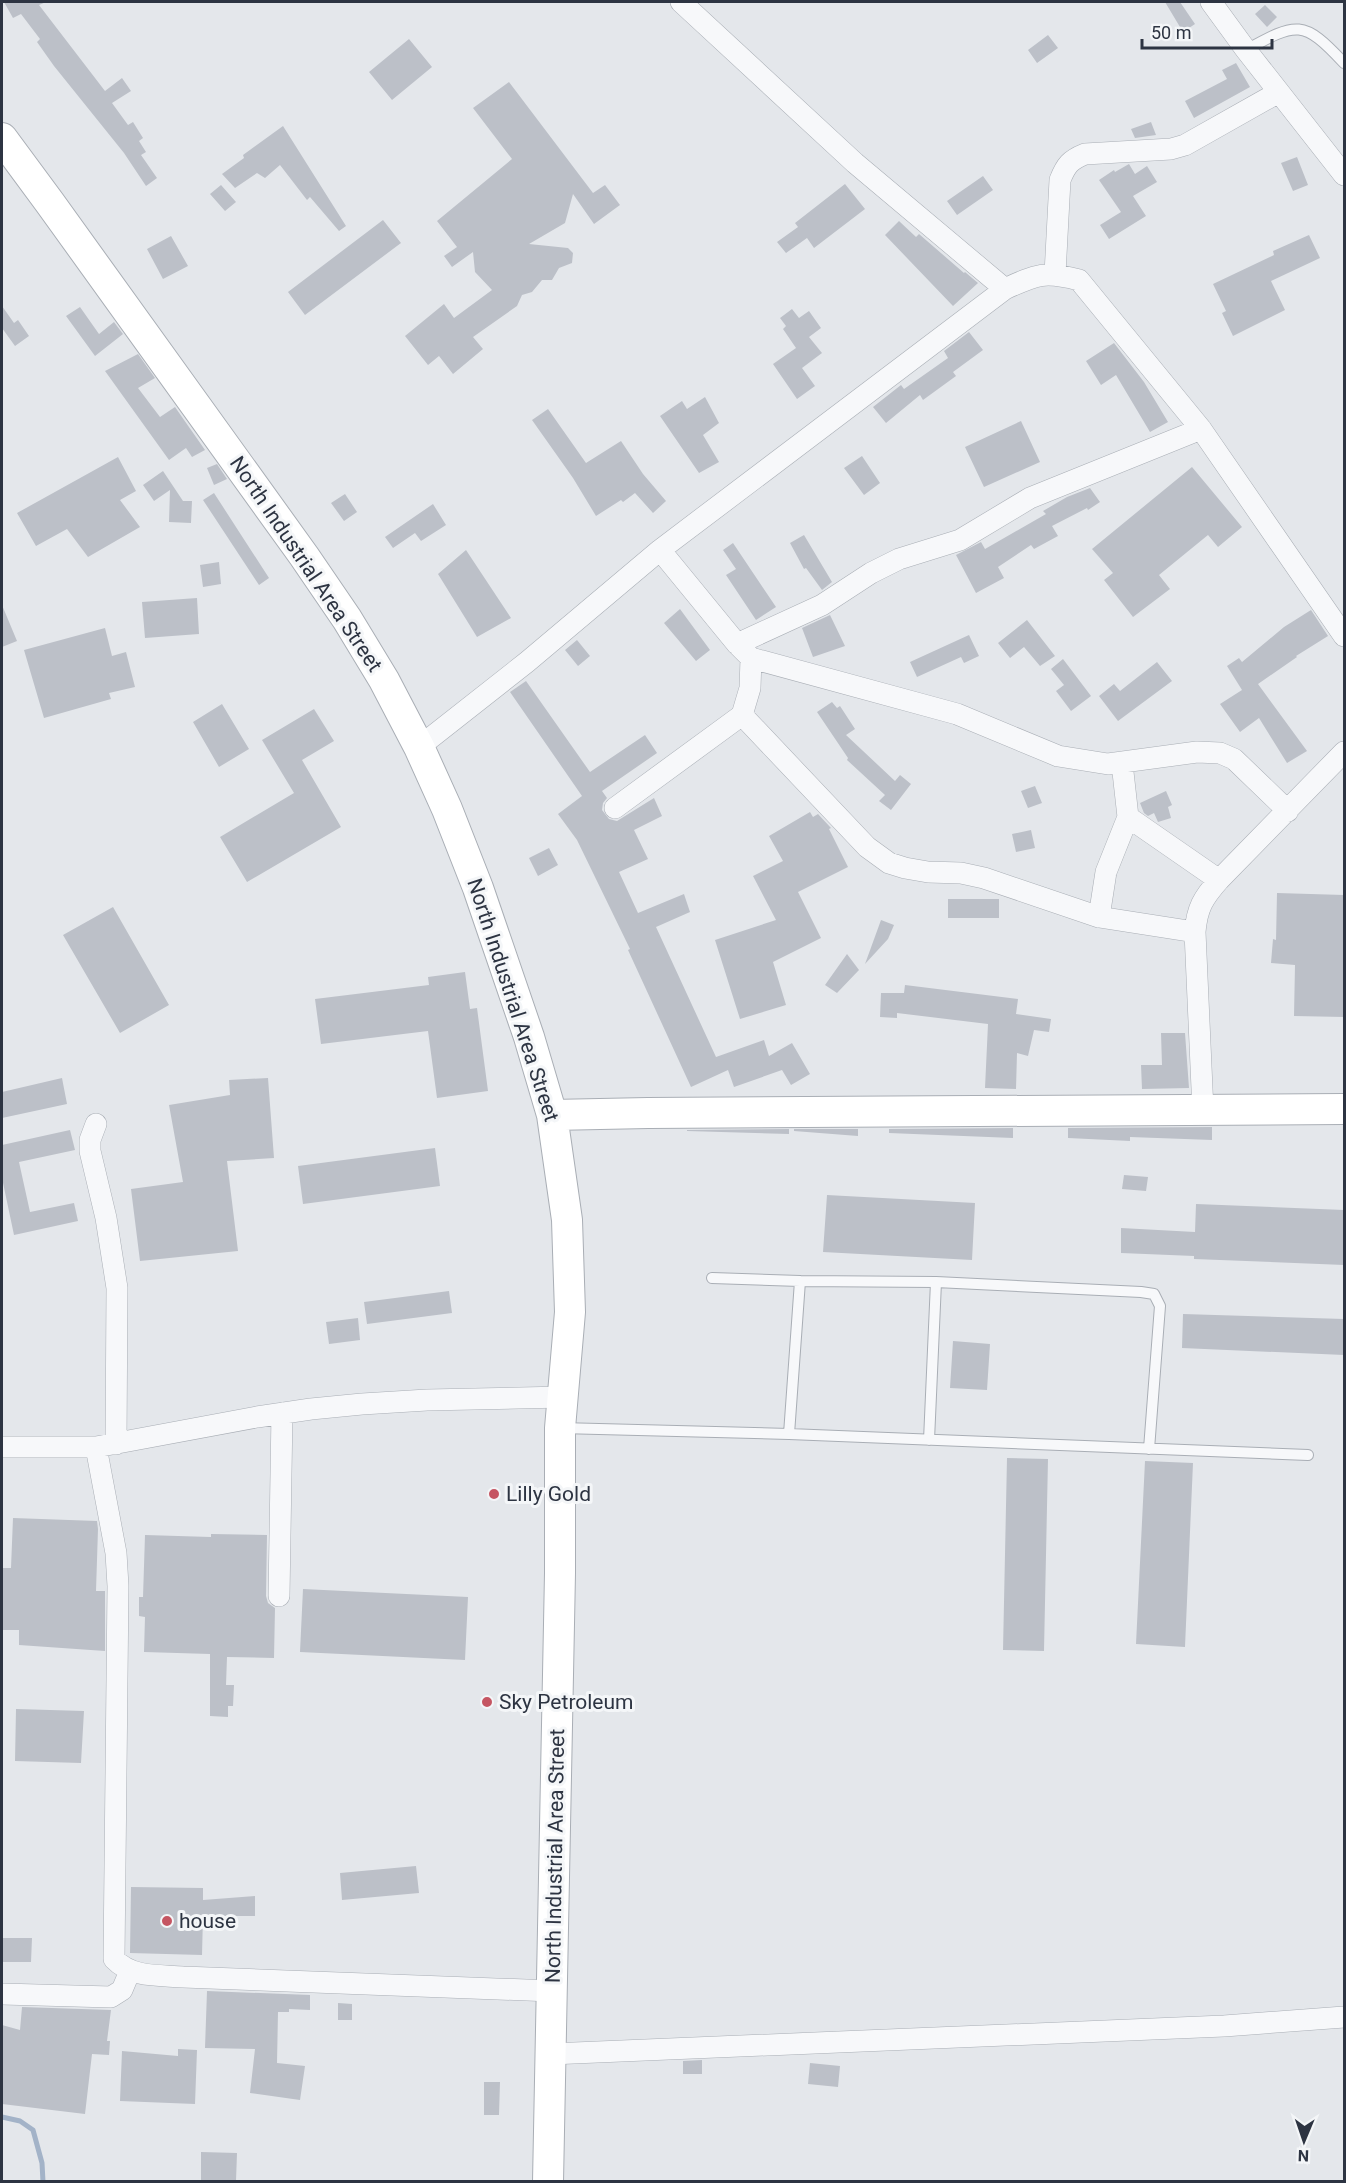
<svg xmlns="http://www.w3.org/2000/svg" width="1346" height="2183" font-family="Roboto,sans-serif">
  <style>
    .lines { fill: none; stroke-linecap: round; stroke-linejoin: round }
    .stream { stroke: #a3b3c8; stroke-width: 5 }
    .building { fill: #bcc0c8 }
    .lane-casing { stroke: #a9aeb5; stroke-width: 12 }
    .street-casing { stroke: #a9aeb5; stroke-width: 22 }
    .secondary-casing { stroke: #a9aeb5; stroke-width: 32 }
    .lane { stroke: #f7f8fa; stroke-width: 10 }
    .street { stroke: #f7f8fa; stroke-width: 21 }
    .secondary { stroke: #fff; stroke-width: 30 }
    .poi-dot { fill: #c55562; stroke: #f4f6f8; stroke-width: 2 }
    .labels { text-anchor: middle; stroke-width: 6; stroke-linejoin: round; paint-order: stroke }
    .street-label { font-size: 21px; fill: #2d3442; stroke: #f4f6f8 }
    .poi-label { font-size: 21px; fill: #2d3442; stroke: #f4f6f8; text-anchor: start }
  </style>
  <rect width="100%" height="100%" fill="#e4e7eb"/>
  <g class="lines">
    <!-- stream -->
    <path class="stream" d="M2 2117 20 2121 33 2130 42 2163 43 2182"/>
  </g>
  <!-- building -->
  <path class="building" d="M4 2H46L39 5 105 91 122 78 131 91 112 103 128 125 133 122 143 138 139 141 146 152 141 155 157 178 146 186 124 153 54 66 37 42 40 39 21 14 13 18Z
    M1165 2H1180L1195 24 1183 32Z
    M1265 5 1277 17 1267 27 1255 14Z
    M1048 35 1058 48 1037 63 1028 50Z
    M409 39 432 67 392 100 369 72Z
    M1236 63 1250 87 1194 118 1185 101 1227 79 1222 70Z
    M509 82 593 193 605 185 620 205 594 224 573 194 565 223 529 244 568 248 573 253 572 263 559 268 552 280H542L532 292 522 295 517 306 473 337 483 349 453 374 439 356 428 365 405 336 444 304 454 318 492 290 475 272 473 252 452 267 444 256 457 247 437 221 512 159 473 108Z
    M1151 122 1156 135 1135 138 1131 129Z
    M283 126 346 226 339 231 310 197 307 200 280 165 265 178 257 173 235 188 222 174 244 158 243 155Z
    M1297 157 1308 185 1293 191 1281 163Z
    M1129 164 1135 174 1147 166 1157 182 1133 196 1146 216 1109 239 1100 225 1121 212 1099 180 1114 170 1115 172Z
    M983 176 993 190 957 215 947 201Z
    M845 184 865 209 814 248 807 238 786 253 777 242 798 227 795 223Z
    M221 185 236 202 225 211 210 194Z
    M383 220 401 243 305 315 288 292Z
    M899 221 916 237 919 234 964 273 965 272 978 283 953 306 885 235Z
    M1309 235 1320 258 1271 281 1285 310 1233 336 1222 313 1226 311 1213 284 1274 255 1273 251Z
    M171 236 188 266 163 279 147 249Z
    M2 306 14 323 18 320 29 336 15 346 2 328Z
    M80 307 99 334 114 322 123 334 95 356 66 316Z
    M792 309 799 318 809 311 821 328 809 337 822 353 802 368 815 386 797 399 773 364 796 348 783 329 786 326 780 318Z
    M969 332 983 350 953 372 956 376 923 400 920 395 886 423 873 407 901 385 904 389 948 358 944 351Z
    M1114 343 1144 382 1168 422 1150 432 1116 375 1101 385 1086 361Z
    M138 354 155 378 138 388 160 417 175 407 205 450 192 457 186 448 169 460 105 371Z
    M705 397 719 423 703 435 719 462 699 473 660 416 682 401 687 409Z
    M548 409 586 463 621 441 643 474 666 501 653 513 635 493 623 502 621 500 596 516 573 478 532 420Z
    M1021 421 1040 462 984 487 965 447Z
    M862 456 880 483 864 495 844 468Z
    M118 457 136 491 120 500 140 527 88 557 67 529 36 546 17 513Z
    M217 464 227 479 214 485 207 468Z
    M1192 467 1242 527 1218 547 1208 535 1159 575 1170 589 1133 617 1104 580 1113 573 1092 549Z
    M163 471 183 501H192L191 523 169 522 170 490 154 501 143 485Z
    M1090 488 1100 502 1088 510 1087 508 1052 526 1058 536 1034 549 1031 545 998 567 1004 578 976 593 956 555 981 542 985 549 1046 514 1043 511 1067 497Z
    M214 493 269 578 259 585 203 500Z
    M345 494 357 512 344 521 331 503Z
    M433 504 446 525 421 541 415 533 393 548 385 537Z
    M804 535 832 582 822 590 806 568 804 569 790 543Z
    M733 543 776 607 756 620 726 575 736 569 723 550Z
    M466 550 511 618 477 637 438 574Z
    M219 562 221 584 203 587 200 565Z
    M197 598 199 634 145 638 142 602Z
    M2 605 17 641 2 647Z
    M680 609 710 650 696 661 664 623Z
    M1311 610 1328 636 1296 656 1297 657 1258 684 1307 751 1287 763 1259 718 1240 732 1220 704 1242 690 1227 666 1239 658 1242 662 1284 627Z
    M830 615 845 646 813 657 802 628Z
    M1027 620 1055 656 1040 666 1024 647 1010 658 998 643Z
    M105 628 112 656 126 652 135 687 109 693 111 699 44 718 24 650Z
    M969 635 979 656 964 663 961 657 917 677 910 662Z
    M577 640 590 656 578 666 565 650Z
    M1063 659 1091 696 1071 711 1056 691 1064 685 1051 669Z
    M1157 662 1172 681 1118 721 1099 696 1114 684 1120 691Z
    M526 681 590 772 645 735 657 753 602 791 607 798 603 803 602 810 609 819 617 821 654 798 662 816 634 830 648 859 619 872 638 913 684 894 690 912 656 927 716 1057 764 1040 769 1056 792 1043 810 1074 791 1085 782 1070 734 1087 728 1070 691 1087 628 950 630 949 577 840 558 814 582 796 510 692Z
    M832 702 837 708 840 706 855 729 846 735 895 781 900 775 911 784 891 810 879 801 885 795 847 760 848 758 817 712Z
    M222 704 249 749 219 767 193 722Z
    M314 709 334 741 302 760 341 827 247 882 220 837 294 793 262 740Z
    M1035 786 1042 803 1028 808 1021 791Z
    M1166 791 1172 805 1168 807 1171 818 1158 822 1154 813 1148 816 1144 813 1140 803Z
    M810 812 813 817 818 814 831 828 829 829 848 867 798 892 821 938 773 962 786 1005 740 1019 715 940 776 920 753 876 783 861 769 836Z
    M1031 830 1035 848 1016 852 1012 834Z
    M549 848 558 865 538 876 529 858Z
    M1277 893 1344 895V1017L1294 1016 1295 965 1271 963 1273 939 1276 940Z
    M948 899H999V918H948Z
    M113 907 169 1005 120 1033 63 935Z
    M881 920 894 925 888 939 865 964Z
    M847 954 859 970 837 993 825 985Z
    M465 972 470 1009 477 1008 488 1091 437 1098 428 1031 321 1044 315 999 429 985 428 977Z
    M905 985 1018 999 1016 1014 1051 1019 1049 1032 1034 1030 1028 1056 1017 1053 1016 1089 985 1088 988 1024 897 1013V1018L880 1017 881 993H904Z
    M1161 1033H1185L1189 1088 1142 1089 1141 1065H1162Z
    M62 1078 67 1104 2 1118V1092Z
    M268 1078 274 1158 227 1161 238 1251 140 1261 131 1189 183 1182 169 1105 230 1095 229 1080Z
    M1212 1127V1140L1130 1137V1141L1068 1138V1128Z
    M1013 1128V1138L889 1133V1129Z
    M789 1129V1134L687 1131V1130Z
    M794 1129H858V1136L794 1131Z
    M70 1130 75 1150 19 1162 30 1212 74 1203 78 1221 14 1235 2 1178V1145Z
    M435 1148 440 1186 303 1204 298 1166Z
    M1124 1175 1148 1177 1146 1191 1122 1189Z
    M827 1195 975 1203 972 1260 823 1252Z
    M1196 1204 1344 1210V1265L1194 1259V1256L1121 1253V1228L1195 1232Z
    M449 1291 452 1313 367 1324 364 1302Z
    M1183 1314 1344 1319V1355L1182 1348Z
    M358 1318 360 1340 329 1344 326 1322Z
    M953 1341 990 1344 987 1390 950 1388Z
    M1007 1458 1048 1459 1044 1651 1003 1650Z
    M1145 1461 1193 1463 1185 1647 1136 1644Z
    M13 1518 97 1521 98 1529 96 1591H105V1651L19 1645V1630H2V1568H11Z
    M211 1534 267 1535 266 1596 268 1603 275 1608 274 1658 227 1657 226 1685H234L233 1706H228V1717L210 1716V1654L144 1652 145 1617 139 1616V1597H143L145 1535 211 1537Z
    M303 1589 468 1597 465 1660 300 1652Z
    M16 1709 84 1711 81 1763 15 1761Z
    M416 1866 419 1893 342 1900 340 1873Z
    M131 1887 203 1888V1900L255 1896V1916H203L202 1955 130 1953Z
    M2 1938H32L31 1962H2Z
    M207 1991 310 1995V2010L289 2009V2012H278L277 2063 305 2066 300 2100 250 2093 255 2049 205 2048Z
    M338 2003 352 2004V2020H338Z
    M22 2007 111 2010 107 2041H110L109 2055 92 2054 85 2114 2 2104V2025L20 2030Z
    M178 2049 197 2050 195 2104 120 2101 122 2051 178 2056Z
    M702 2060V2074H683V2061Z
    M810 2063 840 2066 838 2087 808 2084Z
    M484 2082H500L499 2115H484Z
    M201 2152 237 2153 236 2181 201 2180Z"/>
  <g class="lines">
    <!-- lane casing -->
    <g class="lane-casing">
      <path id="lane" d="M1246 50C1297 22 1303 19 1344 63
        M712 1278 800 1281 936 1282 1141 1292 1154 1294 1160 1306 1149 1449
        M560 1428 789 1434 1308 1455
        M789 1434 800 1281
        M929 1440 936 1282"/>
    </g>
    <!-- street casing -->
    <g class="street-casing">
      <path id="street" d="M681 2 855 163 1005 289
        M1211 2 1246 50 1344 175
        M1055 274 1060 180C1066 165 1070 160 1085 154L1171 149 1185 145 1279 92
        M737 644 822 605 871 573 899 559 960 540 1030 498 1201 429
        M751 658 957 714 1058 756 1108 764 1197 752 1220 753 1234 759 1288 811
        M742 715 867 847 889 863 905 868 928 872 961 873 984 878 1099 917 1195 932
        M419 747 527 662 660 550 1005 289C1037 274 1045 271 1079 280L1201 429 1344 636
        M615 808 742 715 750 688 751 658 737 644 660 550
        M1128 817 1219 880
        M1099 917 1106 872 1128 817 1122 763
        M1203 1111 1195 932C1197 908 1203 898 1219 880L1344 752
        M96 1124 90 1140V1151L106 1218 117 1288 116 1444
        M2 1447H96L257 1417 311 1409 362 1404 427 1400 564 1397
        M96 1447 116 1553 118 1586 114 1959C132 1978 159 1975 183 1977L552 1991
        M279 1596 282 1413
        M2 1994 111 1997 122 1990 130 1971
        M550 2054 1224 2026 1344 2017"/>
    </g>
    <!-- secondary casing -->
    <g class="secondary-casing">
      <path id="secondary" d="M2 138 50 203 304 556 347 619 384 680 419 747 447 809 478 888 529 1037 552 1115 567 1220 570 1312 560 1428V1573L548 2182
        M552 1115 648 1113 1344 1109"/>
    </g>
    <!-- lane -->
    <use href="#lane" class="lane"/>
    <!-- street -->
    <use href="#street" class="street"/>
    <!-- secondary -->
    <use href="#secondary" class="secondary"/>
  </g>
  <!-- markers -->
  <g class="poi-dot">
    <circle cx="494" cy="1494" r="6"/>
    <circle cx="487" cy="1702" r="6"/>
    <circle cx="167" cy="1921" r="6"/>
  </g>
  <g class="labels">
    <!-- street labels -->
    <g class="street-label">
      <text transform="translate(306 564) rotate(56)" y="7">North Industrial Area Street</text>
      <text transform="translate(513 1000) rotate(72)" y="7">North Industrial Area Street</text>
      <text transform="translate(555 1856) rotate(-89)" y="7">North Industrial Area Street</text>
    </g>
    <!-- poi labels -->
    <g class="poi-label">
      <text x="506" y="1501">Lilly Gold</text>
      <text x="499" y="1709">Sky Petroleum</text>
      <text x="179" y="1928">house</text>
    </g>
  </g>
  <!-- border -->
  <rect width="1346" height="2183" fill="none" stroke="#2d3442" stroke-width="6"/>
  <!-- north arrow -->
  <g transform="translate(1304 2141) rotate(182)" stroke="#f4f6f8" stroke-width="4.5" paint-order="stroke">
  <path d="M0-4.5L10 22L0 15L-10 22Z" fill="#2d3442"/>
  <text y="-9" font-size="16" font-weight="bold" text-anchor="middle" fill="#2d3442">N</text>
  </g>
  <!-- scale -->
  <path d="M1142 39v9h130v-9" fill="none" stroke="#2d3442" stroke-width="3"/>
  <text x="1151" y="39" font-size="18" fill="#2d3442" stroke="#f4f6f8" stroke-width="4.5" paint-order="stroke">50 m</text>
</svg>
